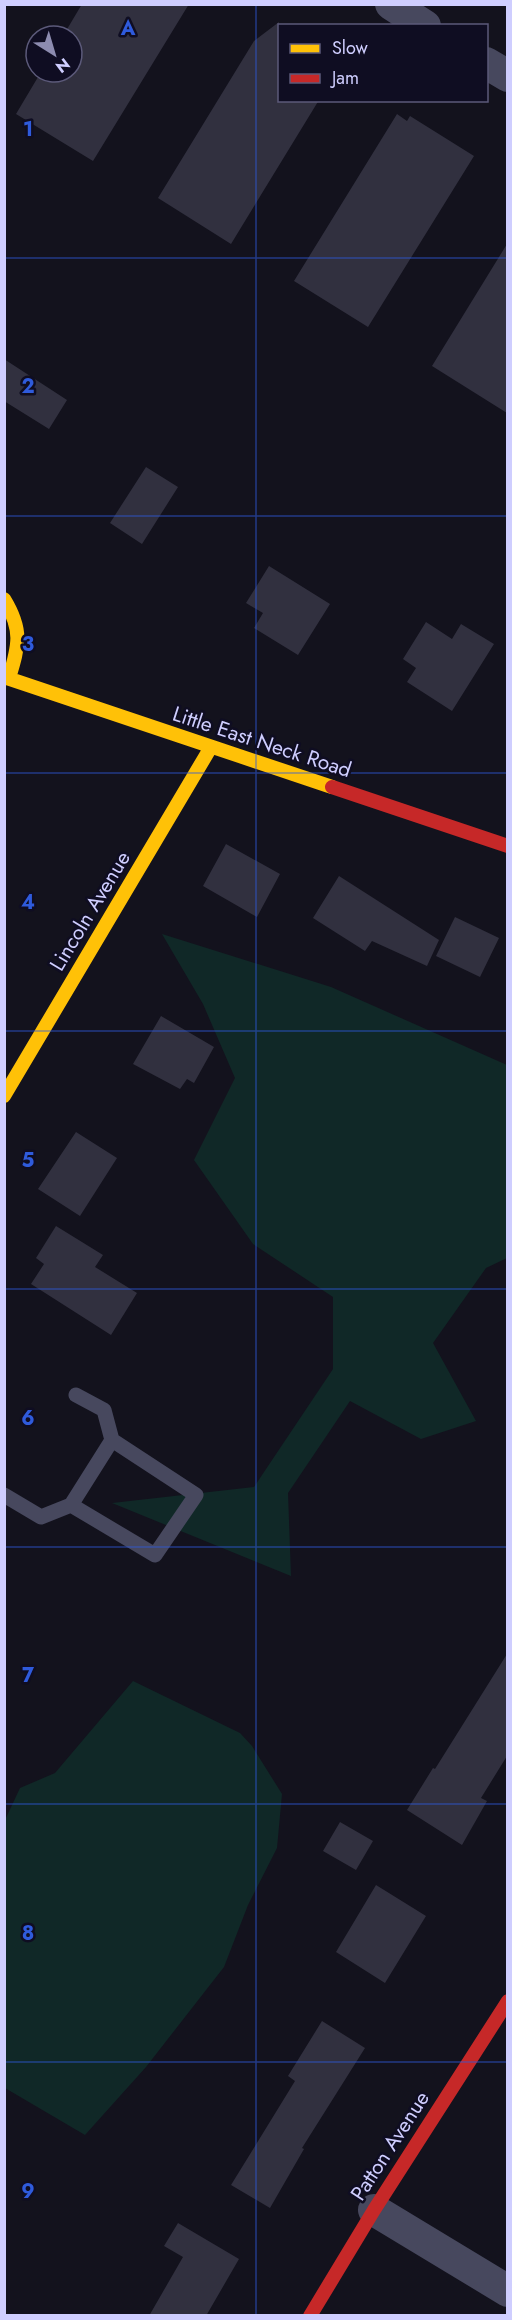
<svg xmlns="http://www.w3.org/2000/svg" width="512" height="2320" font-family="Jost,sans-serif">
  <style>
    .green { fill: #102827 }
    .building { fill: #31303f }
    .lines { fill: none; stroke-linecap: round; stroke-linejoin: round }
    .lane { stroke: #47485e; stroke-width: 15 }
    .street { stroke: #47485e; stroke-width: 32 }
    .slow { stroke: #ffc107; stroke-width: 14 }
    .jam { stroke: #c62828; stroke-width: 14 }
    .grid { fill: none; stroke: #2f5bdc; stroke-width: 1.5; stroke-opacity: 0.55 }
    .labels { text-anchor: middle; stroke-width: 5; stroke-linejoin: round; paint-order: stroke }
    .street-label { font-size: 21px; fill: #cfceff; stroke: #0f0d22 }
    .grid-label { font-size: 20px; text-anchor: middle; font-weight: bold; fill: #2f5bdc; stroke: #0f0d22; stroke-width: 5; stroke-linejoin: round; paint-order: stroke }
  </style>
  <rect width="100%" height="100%" fill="#13121d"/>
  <!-- green -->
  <path class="green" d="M162 934 331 987 507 1065V1258L486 1268 433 1343 476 1421 421 1439 350 1401 288 1493 291 1576 112 1503 254 1487 333 1369V1297L253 1244 194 1160 235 1078 203 1004Z
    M133 1681 240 1733 252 1746 282 1794 277 1848 248 1905 224 1967 146 2067 85 2135 5 2088V1820L20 1788 55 1773Z"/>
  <!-- building -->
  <path class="building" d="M82 4H189L93 161 16 114 41 72H72V36H63Z
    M279 22V100H319L231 244 158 198 254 41Z
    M397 114 407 121 410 116 474 156 368 327 294 281Z
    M507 244V413L432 366Z
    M4 359 67 400 49 429 4 401Z
    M146 467 178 487 142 544 110 523Z
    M269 566 330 604 298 655 254 628 263 613 246 603Z
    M426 622 452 639 461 624 494 644 452 711 407 682 416 668 403 659Z
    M226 844 280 874 257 917 203 886Z
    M339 876 439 940 427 966 372 941 365 951 313 918Z
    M455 917 499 938 480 977 436 956Z
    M161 1016 214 1047 194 1083 187 1079 180 1089 133 1064Z
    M76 1132 117 1158 80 1216 38 1189Z
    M56 1226 103 1255 95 1267 137 1293 111 1335 31 1284 44 1264 36 1258Z
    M507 1654V1756L481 1798 487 1801 462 1845 407 1810 433 1768 435 1769Z
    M340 1822 373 1841 356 1870 323 1851Z
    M376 1885 426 1916 385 1983 336 1952Z
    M322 2021 365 2048 302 2148 304 2149 270 2208 231 2185 295 2081 288 2076Z
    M178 2223 239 2259 206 2316H149L183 2257 164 2246Z"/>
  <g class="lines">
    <!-- lane -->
    <path class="lane" d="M76 1395 104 1410 112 1440
      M4 1495 41 1517 71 1505 112 1440 196 1495 155 1555 71 1505"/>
    <!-- street -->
    <path class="street" d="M391 4 425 26
      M486 63 508 76
      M374 2210 508 2291"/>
    <!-- slow -->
    <path class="slow" d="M4 599C23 630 19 645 9 678
      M4 677 332 787
      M4 1096 211 747"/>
    <!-- jam -->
    <path class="jam" d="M332 787 508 846
      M310 2316 374 2210 508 2001"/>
  </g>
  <!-- grid -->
  <path class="grid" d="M256 4V2316M4 258H508M4 516H508M4 773H508M4 1031H508M4 1289H508M4 1547H508M4 1804H508M4 2062H508"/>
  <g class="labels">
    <!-- street labels -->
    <g class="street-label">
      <text transform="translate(262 742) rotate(18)" y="7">Little East Neck Road</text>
      <text transform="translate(90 911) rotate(-59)" y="7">Lincoln Avenue</text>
      <text transform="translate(390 2146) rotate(-57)" y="7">Patton Avenue</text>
    </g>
  </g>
  <g class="grid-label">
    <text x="128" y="35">A</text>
    <text x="28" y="136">1</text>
    <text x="28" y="393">2</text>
    <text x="28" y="651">3</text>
    <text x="28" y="909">4</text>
    <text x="28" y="1167">5</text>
    <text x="28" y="1425">6</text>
    <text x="28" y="1682">7</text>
    <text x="28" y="1940">8</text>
    <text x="28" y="2198">9</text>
  </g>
  <!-- border -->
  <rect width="512" height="2320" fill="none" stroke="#cfceff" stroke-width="12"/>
  <!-- legend -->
  <rect x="278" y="24" width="210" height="78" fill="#0f0d22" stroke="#5c5a7a" stroke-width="1.5"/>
  <rect x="290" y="44" width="30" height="9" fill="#ffc107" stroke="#5c5a7a" stroke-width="1.5"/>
  <text x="332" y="54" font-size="18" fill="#cfceff">Slow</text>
  <rect x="290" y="74" width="30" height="9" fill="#c62828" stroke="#5c5a7a" stroke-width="1.5"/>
  <text x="332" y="84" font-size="18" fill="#cfceff">Jam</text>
  <!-- north arrow -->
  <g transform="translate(54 54) rotate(143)"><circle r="28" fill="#0f0d22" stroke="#5c5a7a" stroke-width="1.5"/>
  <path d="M0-4.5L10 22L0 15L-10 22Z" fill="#8d8cb0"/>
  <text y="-9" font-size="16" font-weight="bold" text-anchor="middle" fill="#cfceff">N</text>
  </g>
</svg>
